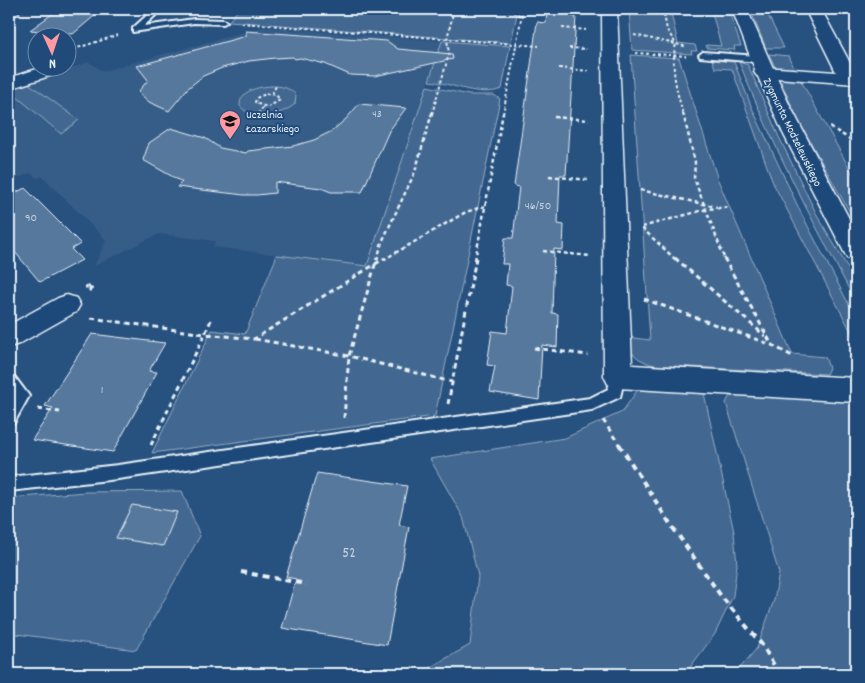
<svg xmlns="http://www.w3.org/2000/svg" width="865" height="683" font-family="Dekko,sans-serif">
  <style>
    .built { fill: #355d88 }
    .green { fill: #436891; stroke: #96acc4 }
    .building { fill: #57789d; stroke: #e8f1f8 }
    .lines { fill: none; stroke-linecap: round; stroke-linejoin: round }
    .lane-casing { stroke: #e8f1f8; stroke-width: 4 }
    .street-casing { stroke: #e8f1f8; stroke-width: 3 }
    .secondary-casing { stroke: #e8f1f8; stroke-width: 3 }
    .path-far3 { stroke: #e8f1f8; stroke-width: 2; stroke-dasharray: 3 2.5; stroke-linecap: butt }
    .path-far2 { stroke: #e8f1f8; stroke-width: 2.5; stroke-dasharray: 4 3; stroke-linecap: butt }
    .path-far1 { stroke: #e8f1f8; stroke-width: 3; stroke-dasharray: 5 4; stroke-linecap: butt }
    .path { stroke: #e8f1f8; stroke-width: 4; stroke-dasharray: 6 5; stroke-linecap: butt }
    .lane { fill: #1f4a7a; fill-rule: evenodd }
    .street { fill: #1f4a7a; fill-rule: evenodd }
    .secondary { fill: #1f4a7a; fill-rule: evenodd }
    .labels { text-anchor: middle; stroke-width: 4; stroke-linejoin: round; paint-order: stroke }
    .far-number-label { font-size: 11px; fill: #c4d3e1 }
    .far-poi-label { font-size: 12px; fill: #e8f1f8; stroke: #1f4a7a; text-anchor: start }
    .far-street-label { font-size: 12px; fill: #e8f1f8; stroke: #1f4a7a }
    .number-label { font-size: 12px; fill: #c4d3e1 }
    .near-number-label { font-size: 15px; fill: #c4d3e1 }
  </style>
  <rect width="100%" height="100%" fill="#27517f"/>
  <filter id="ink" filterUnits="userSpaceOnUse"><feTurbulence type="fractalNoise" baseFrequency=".02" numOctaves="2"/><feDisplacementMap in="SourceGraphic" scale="10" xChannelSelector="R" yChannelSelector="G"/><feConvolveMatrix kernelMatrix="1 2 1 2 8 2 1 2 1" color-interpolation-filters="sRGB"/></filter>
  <g filter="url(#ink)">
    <!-- built -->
    <path class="built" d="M262 27 442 41 367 266 213 247 215 241 159 234 94 266 106 240 42 176 37 178 30 173 9 182V90L89 62 103 71Z"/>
    <!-- green -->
    <path class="green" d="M239 9H518L511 43 229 21Z
      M617 9H670L678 43 695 45 697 51H691L692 54 632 50 629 10Z
      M711 9H728L741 46H734L735 50H733L707 48 706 45 721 46Z
      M750 9H765L784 48H766Z
      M442 41 510 46 502 89C479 98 452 83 429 81Z
      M769 54 789 56 795 70 775 67Z
      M631 55 679 58 718 180 792 354 825 357 829 368 826 374 653 365C636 359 630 354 625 337L650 340Z
      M712 60 734 62 752 108 801 213 856 318V341L773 183 732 69 715 68Z
      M739 62 748 65 779 137 816 213 856 282V302C814 224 772 145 739 62Z
      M785 79H800L856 180V223L799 122 781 82Z
      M28 83 79 120 61 134 9 90Z
      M271 86C281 86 289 87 296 95L295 104C281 116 253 122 240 106 239 90 259 87 271 86Z
      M427 86 469 95H494L500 99 435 416 152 453 212 330 245 334 277 255 367 266Z
      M639 388 704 393 734 532 737 565 733 596 715 634 685 674H418L470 645 478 576 463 517 430 459 565 438 622 412Z
      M737 395 856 401V674H735L757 648 774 600 779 573 726 403 729 397Z
      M182 491 200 536 136 650 9 633V498L86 492Z"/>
    <!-- building -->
    <path class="building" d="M59 9H98L95 11 99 12 73 34 30 30Z
      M547 9H572V16L576 17 566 175H560L558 224 564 225 563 250 554 249 552 313 558 314 557 347 542 345 539 400 490 392 495 366 487 365 492 331 507 333 512 286 506 285 508 264H502L505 238H513L519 187 514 186 537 22 546 23Z
      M246 31 387 41 398 49 452 54 453 59 375 76 350 75 325 64 300 58 295 59 293 57 275 58 249 61 222 68 203 76 187 89 169 111 149 102 138 92 148 80 137 66 246 36Z
      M359 104 406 108 389 131 362 192H331L321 188 275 182V193L257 195H244L177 187 182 182 143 160 149 143 171 128 205 138 220 148 246 153 248 151 293 146 314 140 332 131 346 119Z
      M25 188 81 244 71 249 82 260 40 282 9 245V196Z
      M92 334 165 343 149 371 157 372 113 452 32 440 53 408 45 406Z
      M317 473 407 486 399 525 409 527 387 645 282 628 296 579 286 577Z
      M132 505 177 512 163 546 116 538Z"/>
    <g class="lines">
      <!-- lane casing -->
      <g class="lane-casing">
        <path id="lane" d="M154 9H162L144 26 194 19 223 20 227 22 223 24 194 23 133 32V28Z
          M703 52 758 56 762 59 758 62 700 57 699 55Z
          M618 370 623 372 625 376 620 397 592 410 118 479 9 491V477L118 465 590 398 608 389 613 372Z
          M9 374 14 376 29 396 14 423 9 424V405L14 397 9 390Z"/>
      </g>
      <!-- street casing -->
      <g class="street-casing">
        <path id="street" d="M602 9H617L632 365 856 378V402L618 388 608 384 604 376Z
          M805 9H821L856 74V84L763 77 757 76 754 72 757 68 763 67 836 72Z
          M40 68 62 69 59 73 9 89V78Z
          M67 295 76 298 80 305 76 312 19 344 9 347V325L58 298Z"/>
      </g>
      <!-- secondary casing -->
      <g class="secondary-casing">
        <path id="secondary" d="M732 9H747L788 102 856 232V260L847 258 844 252 783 133 756 72Z"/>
      </g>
      <!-- path-far3 -->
      <path class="path-far3" d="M508 9 521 16
        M663 9 667 30 676 44 687 47
        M9 21 25 9
        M241 23 539 46
        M562 28 586 30
        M634 35 676 44C670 67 677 92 683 114
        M569 48 586 49
        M68 51 118 35
        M635 53 686 56
        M559 68 588 71
        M266 94 276 95 280 100 268 107 255 103 256 98Z
        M272 94 276 86
        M258 114 263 107
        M432 114 449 54 447 39 454 9
        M503 114 523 9"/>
      <!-- path-far2 -->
      <path class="path-far2" d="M683 113 695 162 694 178 725 260
        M258 115 259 113
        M554 117 589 120
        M830 127 856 143
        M549 176 588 180
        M640 190 717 207
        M642 227 707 209 729 207
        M642 228 676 260
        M543 251 590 256
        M377 260 382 242 415 172 432 113
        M383 260 466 212 485 206
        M475 260 503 113"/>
      <!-- path-far1 -->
      <path class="path-far1" d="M675 258 765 336
        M724 258 772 345
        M85 287H93L89 291
        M644 299 772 345 794 357
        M91 318 205 334 151 445
        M211 320 205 334 254 339 385 258
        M255 339 349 356 452 382
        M534 348 588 355
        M448 404 476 258
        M38 409 60 412
        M344 418 349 356 377 258
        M603 420 620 446"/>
      <!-- path -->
      <path class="path" d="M619 444 671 525 721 596 763 646 779 674
        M241 572 306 584"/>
      <!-- lane -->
      <use href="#lane" class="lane"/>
      <!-- street -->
      <use href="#street" class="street"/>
      <!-- secondary -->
      <use href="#secondary" class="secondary"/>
    </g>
  </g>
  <!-- icons -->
  <defs>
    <g id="university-pin" transform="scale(1.125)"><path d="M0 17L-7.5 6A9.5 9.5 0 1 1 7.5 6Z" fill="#ff9aa2" stroke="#1f4a7a"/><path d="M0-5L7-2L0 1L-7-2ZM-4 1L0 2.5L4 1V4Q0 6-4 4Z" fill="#111"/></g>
  </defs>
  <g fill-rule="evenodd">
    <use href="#university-pin" x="230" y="121"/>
  </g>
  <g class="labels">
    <!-- far-number labels -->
    <g class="far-number-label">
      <text x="377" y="117">43</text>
    </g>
    <!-- far-poi labels -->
    <g class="far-poi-label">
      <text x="246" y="118">Uczelnia<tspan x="246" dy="14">Łazarskiego</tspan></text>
    </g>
    <!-- far-street labels -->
    <g class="far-street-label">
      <text transform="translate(793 132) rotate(64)" y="4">Zygmunta Modzelewskiego</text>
    </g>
    <!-- number labels -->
    <g class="number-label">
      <text x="538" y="209">46/50</text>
      <text x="31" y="221">90</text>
      <text x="102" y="393">1</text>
    </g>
    <!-- near-number labels -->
    <g class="near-number-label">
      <text x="349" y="557">52</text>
    </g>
  </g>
  <!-- margin -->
  <rect width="865" height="683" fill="none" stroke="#1f4a7a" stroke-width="30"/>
  <rect x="15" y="15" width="835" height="653" fill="none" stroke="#e8f1f8" stroke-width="2" filter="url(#ink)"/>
  <!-- north arrow -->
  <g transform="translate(52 52) rotate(177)"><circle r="24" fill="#1f4a7a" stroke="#6f8dac"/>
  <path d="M0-4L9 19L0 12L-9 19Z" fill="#ff9aa2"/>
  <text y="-8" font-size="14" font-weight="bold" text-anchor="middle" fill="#e8f1f8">N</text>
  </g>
</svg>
